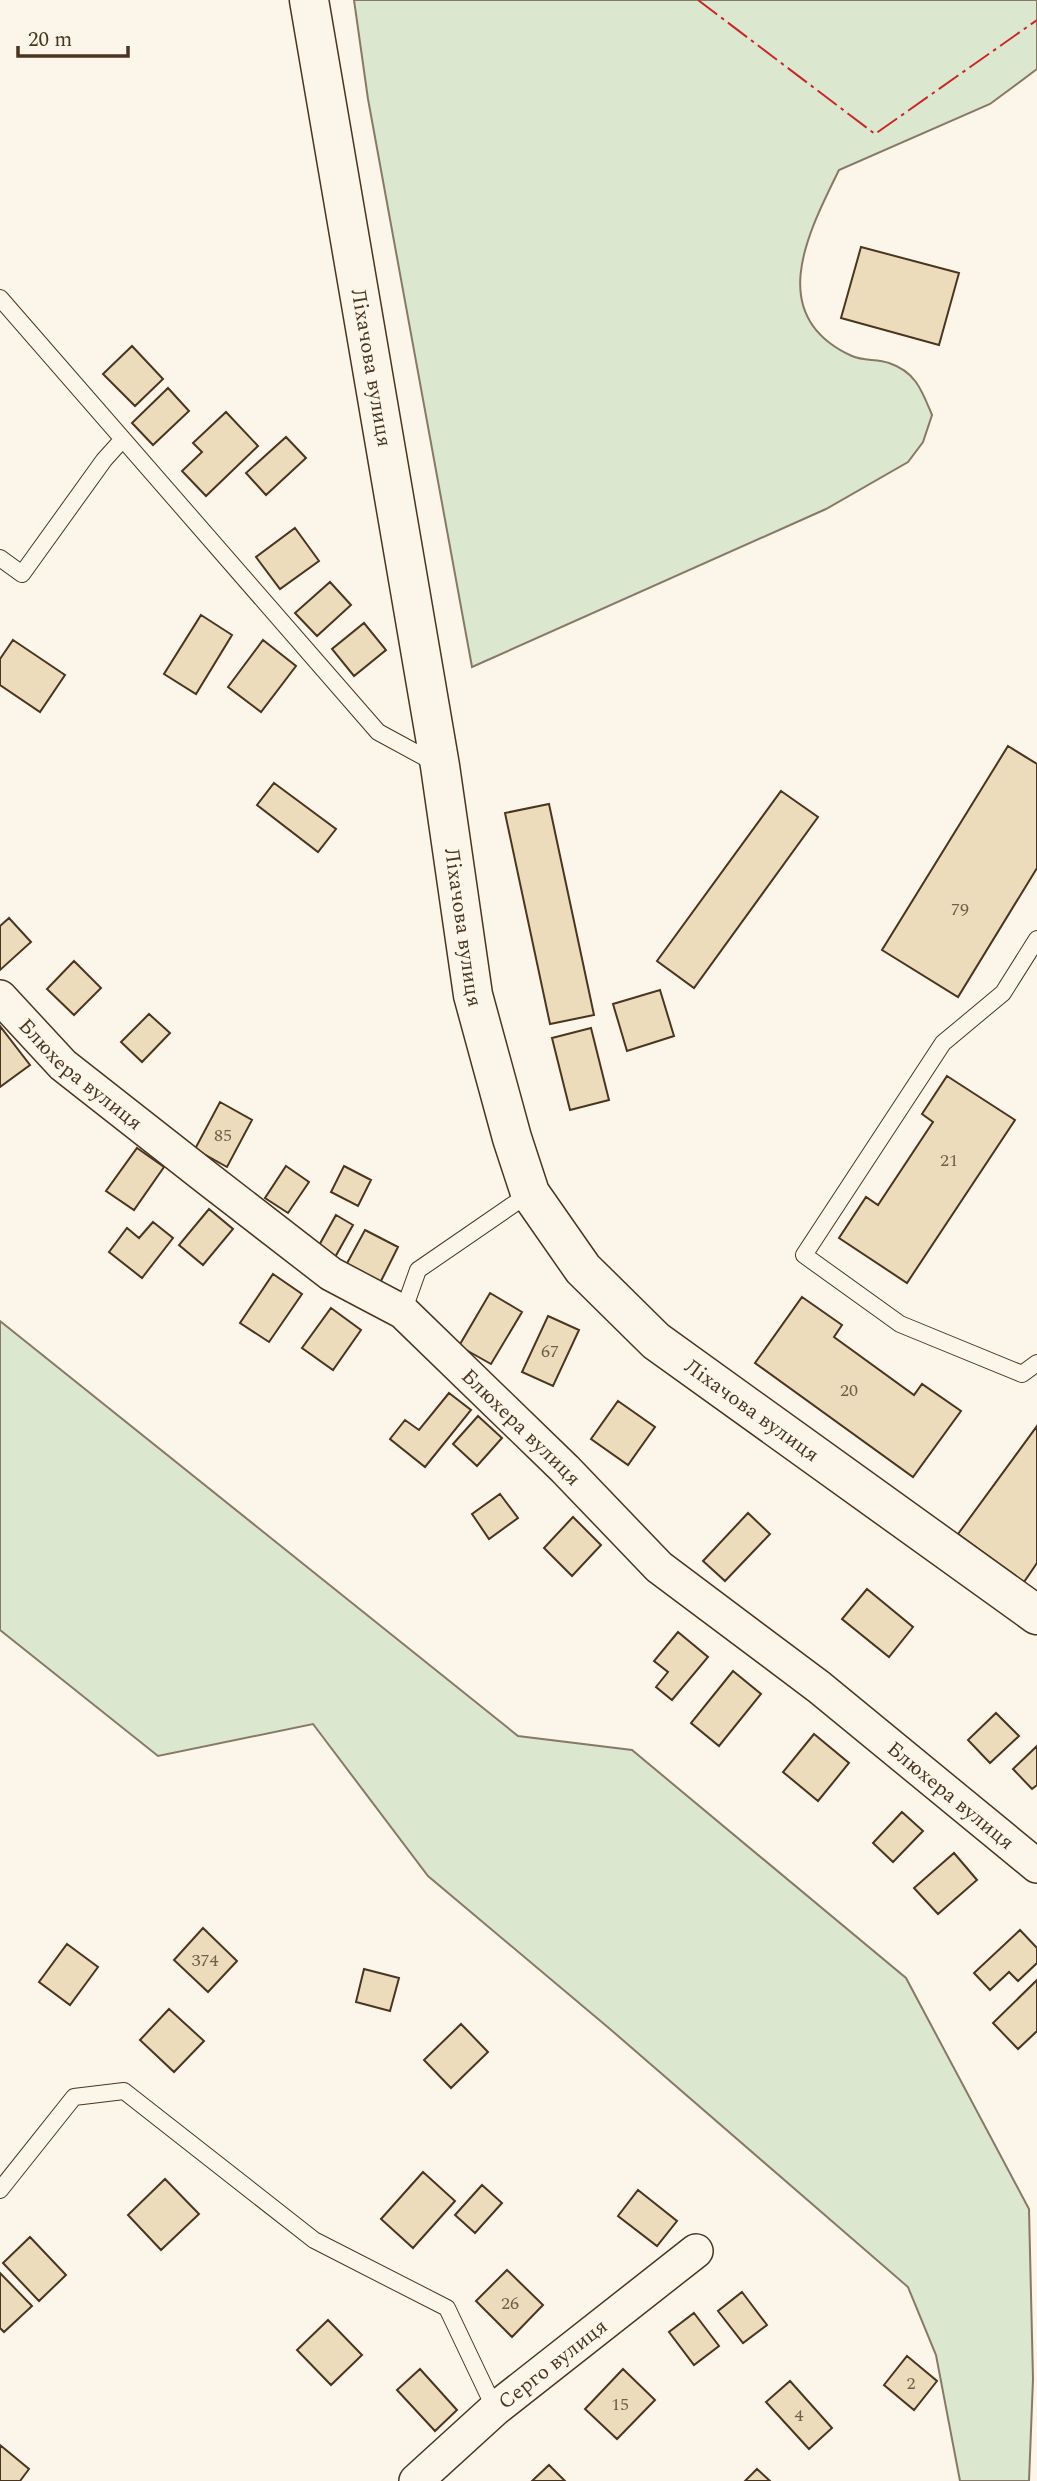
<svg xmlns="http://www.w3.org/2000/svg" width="1037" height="2481" font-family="Spectral,serif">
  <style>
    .green { fill: #dce7d0; stroke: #887966; stroke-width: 2 }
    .building { fill: #ecdcbc; stroke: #4a3520; stroke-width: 2 }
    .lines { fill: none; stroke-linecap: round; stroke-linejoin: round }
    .service-casing { stroke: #4a3520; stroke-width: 18 }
    .minor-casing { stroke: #4a3520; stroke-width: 36 }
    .tertiary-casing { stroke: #4a3520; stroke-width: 41 }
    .service { stroke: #fbf6e9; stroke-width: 16 }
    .minor { stroke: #fbf6e9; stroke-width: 33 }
    .tertiary { stroke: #fbf6e9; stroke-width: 38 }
    .power { stroke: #c62828; stroke-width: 2; stroke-dasharray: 24 5 3.5 5; stroke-linecap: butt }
    .labels { text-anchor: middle; stroke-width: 5; stroke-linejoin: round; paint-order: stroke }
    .number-label { font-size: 18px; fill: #725f47 }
    .street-label { font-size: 21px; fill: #4a3520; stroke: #fbf6e9 }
  </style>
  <rect width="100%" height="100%" fill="#fbf6e9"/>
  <!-- green -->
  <path class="green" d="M354 0H1037V69L990 104 839 170C808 233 764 316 852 356 863 361 877 359 889 363 916 372 922 391 932 415L923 442 908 462 826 509 472 667 368 99Z
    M0 1321 518 1736 632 1750 906 1978 1029 2209 1033 2379 1029 2481H960L936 2355 908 2287 610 2029 428 1876 313 1724 158 1756 0 1630Z"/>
  <!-- building -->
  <path class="building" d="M861 247 959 273 939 345 841 318Z
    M132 346 163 379 135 406 103 374Z
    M168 388 189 411 153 445 132 423Z
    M226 412 258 446 206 496 182 471 202 452 193 443Z
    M286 437 306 458 266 495 246 473Z
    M295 528 319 561 280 589 256 557Z
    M330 582 351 605 317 636 295 613Z
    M201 615 232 635 196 694 164 674Z
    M364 623 386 650 354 676 332 649Z
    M13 640 65 675 40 712 0 685V659Z
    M263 640 296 666 261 712 228 687Z
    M1008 746 1037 764V868L958 997 882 950Z
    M274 783 336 829 318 852 257 805Z
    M781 791 818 817 694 988 657 961Z
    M549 804 594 1015 550 1024 505 813Z
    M9 918 31 942 0 970V926Z
    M74 961 101 988 74 1015 47 989Z
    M660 990 674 1036 627 1051 613 1004Z
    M149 1014 170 1033 142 1062 121 1042Z
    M0 1026 30 1065 0 1087Z
    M591 1028 609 1100 570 1110 552 1038Z
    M947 1076 1015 1120 907 1283 839 1238 866 1197 878 1205 933 1122 922 1114Z
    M220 1102 252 1120 227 1167 195 1149Z
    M137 1148 164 1167 134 1210 106 1191Z
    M286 1166 309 1182 288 1213 265 1198Z
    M344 1166 371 1180 358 1206 331 1192Z
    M209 1209 233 1229 203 1265 179 1245Z
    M336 1215 353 1225 334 1259 317 1249Z
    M153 1222 173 1238 142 1278 109 1252 127 1228 139 1238Z
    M365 1230 398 1247 379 1285 345 1267Z
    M273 1274 302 1294 269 1342 240 1323Z
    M490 1293 522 1312 491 1364 459 1346Z
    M802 1297 842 1325 834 1337 914 1395 922 1384 961 1411 913 1477 755 1363Z
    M331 1308 361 1330 333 1370 302 1348Z
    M548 1316 579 1330 553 1386 522 1372Z
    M449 1393 471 1410 425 1467 390 1439 405 1420 419 1430Z
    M618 1401 655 1427 628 1465 591 1439Z
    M478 1416 502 1438 477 1466 453 1444Z
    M1037 1426V1563L1024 1582 958 1534Z
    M500 1494 518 1518 489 1539 472 1514Z
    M748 1513 770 1534 725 1581 703 1561Z
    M573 1517 601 1545 572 1576 544 1548Z
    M867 1589 913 1627 889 1657 842 1619Z
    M678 1632 708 1657 672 1700 656 1687 668 1672 654 1661Z
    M733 1671 761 1694 719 1746 691 1723Z
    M996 1713 1019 1736 990 1763 968 1740Z
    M814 1734 849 1763 818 1801 783 1772Z
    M1037 1746V1785L1032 1789 1013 1769Z
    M902 1812 923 1831 893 1862 873 1843Z
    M954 1853 977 1880 938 1914 914 1888Z
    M203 1928 237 1961 208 1992 174 1960Z
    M1020 1930 1037 1948V1963L1018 1981 1009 1972 990 1990 974 1973Z
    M67 1944 98 1967 70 2005 39 1982Z
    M364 1969 399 1978 390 2011 356 2002Z
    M1037 1980V2031L1018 2049 993 2023Z
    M169 2009 204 2041 174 2072 140 2040Z
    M461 2024 488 2052 451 2088 424 2060Z
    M423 2172 455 2201 413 2248 381 2219Z
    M165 2179 199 2214 161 2250 128 2215Z
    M482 2185 502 2203 475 2233 455 2215Z
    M638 2190 677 2221 657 2246 618 2216Z
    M30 2237 66 2275 39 2301 3 2263Z
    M507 2270 543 2305 512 2337 476 2301Z
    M0 2273 32 2306 4 2332 0 2328Z
    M742 2292 767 2325 743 2343 718 2311Z
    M694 2313 719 2346 694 2365 669 2332Z
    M328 2320 362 2355 331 2385 297 2350Z
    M907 2356 937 2381 914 2410 884 2385Z
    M420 2369 457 2410 435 2431 397 2390Z
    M623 2369 655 2400 617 2439 585 2409Z
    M790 2381 832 2428 809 2449 766 2402Z
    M0 2445 29 2469 20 2481H0Z
    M549 2465 565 2481H532Z
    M757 2469 770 2481H745Z"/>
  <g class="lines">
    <!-- service casing -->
    <g class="service-casing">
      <path id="service" d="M0 298 378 732 435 763
        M0 558 22 574 104 460 122 440
        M1037 939 1003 993 943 1043 804 1255 900 1324 1022 1374 1037 1363
        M403 1312 418 1270 530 1193
        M0 2190 74 2097 124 2091 314 2240 447 2308 495 2409"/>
    </g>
    <!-- minor casing -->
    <g class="minor-casing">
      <g id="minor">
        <path id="s1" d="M0 997 63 1065 207 1178 331 1274 403 1312 565 1469 659 1567 819 1687 1037 1866"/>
        <path id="s2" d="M416 2481 495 2409 696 2251"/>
      </g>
    </g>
    <!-- tertiary casing -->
    <g class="tertiary-casing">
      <g id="tertiary">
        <path id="s3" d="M309 0 440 766 473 995 512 1138 530 1193 583 1269 656 1341 1037 1615"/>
      </g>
    </g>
    <!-- service -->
    <use href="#service" class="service"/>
    <!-- minor -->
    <use href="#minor" class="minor"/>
    <!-- tertiary -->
    <use href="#tertiary" class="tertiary"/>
    <!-- power -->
    <path class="power" d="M698 0 875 134 1037 20"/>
  </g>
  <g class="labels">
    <!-- number labels -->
    <g class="number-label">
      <text x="960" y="915">79</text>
      <text x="223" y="1141">85</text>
      <text x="949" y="1166">21</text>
      <text x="550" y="1357">67</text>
      <text x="849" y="1396">20</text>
      <text x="205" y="1966">374</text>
      <text x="510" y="2309">26</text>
      <text x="911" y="2389">2</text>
      <text x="620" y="2410">15</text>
      <text x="799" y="2421">4</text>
    </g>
    <!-- street labels -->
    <g class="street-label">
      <text dy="7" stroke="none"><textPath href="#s3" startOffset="373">Ліхачова вулиця</textPath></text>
      <text dy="7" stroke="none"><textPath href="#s3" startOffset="940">Ліхачова вулиця</textPath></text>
      <text dy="7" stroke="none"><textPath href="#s1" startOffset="112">Блюхера вулиця</textPath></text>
      <text dy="7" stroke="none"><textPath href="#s3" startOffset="1528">Ліхачова вулиця</textPath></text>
      <text dy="7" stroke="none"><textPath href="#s1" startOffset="679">Блюхера вулиця</textPath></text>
      <text dy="7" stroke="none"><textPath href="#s1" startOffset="1246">Блюхера вулиця</textPath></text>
      <text dy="7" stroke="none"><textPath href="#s2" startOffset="180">Серго вулиця</textPath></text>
    </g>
  </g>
  <!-- scale -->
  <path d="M18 46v10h110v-10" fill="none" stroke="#4a3520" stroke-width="3.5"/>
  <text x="28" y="46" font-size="21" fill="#4a3520" stroke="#fbf6e9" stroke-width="5" paint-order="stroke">20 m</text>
</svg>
